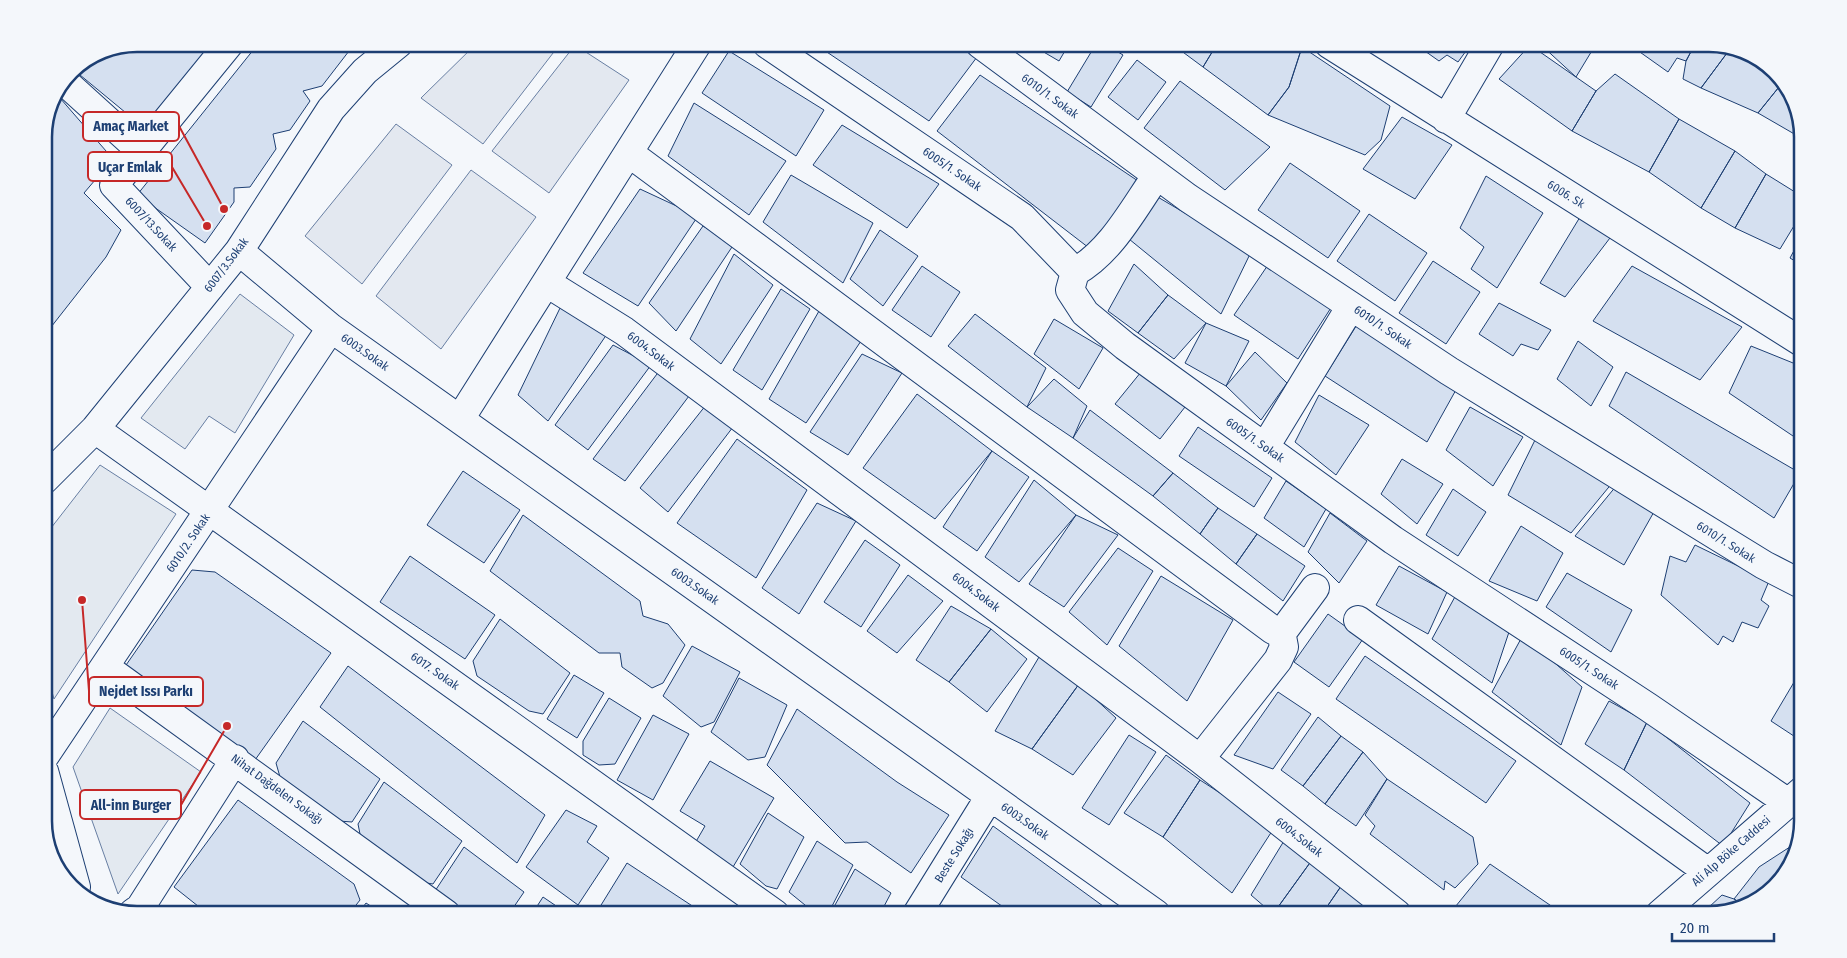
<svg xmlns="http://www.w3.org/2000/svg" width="1847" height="958" font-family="'Fira Sans Condensed',sans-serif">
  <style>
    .green { fill: #e3e9f0; stroke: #687fa3 }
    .parking { fill: #e3e8f0; stroke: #687fa3 }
    .building { fill: #d5e0f0; stroke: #1d3f73 }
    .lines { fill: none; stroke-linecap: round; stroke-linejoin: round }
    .minor-casing { stroke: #1d3f73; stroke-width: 30 }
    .minor { stroke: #f4f7fb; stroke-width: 28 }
    .labels { text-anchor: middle; stroke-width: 4; stroke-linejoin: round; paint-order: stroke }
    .street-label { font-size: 12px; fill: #1d3f73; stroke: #f4f7fb }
    .rim { fill: none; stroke: #1d3f73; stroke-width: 2.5 }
    .leader { fill: none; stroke: #c62828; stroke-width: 2 }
    .callout-dot { fill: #c62828; stroke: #f4f7fb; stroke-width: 2 }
    .callout { fill: #f4f7fb; stroke: #c62828; stroke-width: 2 }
    .callout-label { font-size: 14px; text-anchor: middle; font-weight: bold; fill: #1d3f73 }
  </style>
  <rect width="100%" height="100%" fill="#f4f7fb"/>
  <!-- green -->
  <path class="green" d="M240 294 294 335 235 433 209 416 185 449 141 418Z
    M100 465 176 514 54 699 44 663V537Z
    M110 708 201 772 118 894 73 767Z"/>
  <!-- parking -->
  <path class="parking" d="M476 44H560L483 144 421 98Z
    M575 45 629 80 549 193 492 151Z
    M396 124 452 165 362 284 305 236Z
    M471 170 536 217 441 349 376 296Z"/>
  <!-- building -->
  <path class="building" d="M138 44H212L143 127 74 70 102 51Z
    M258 44H340L349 51 322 86 303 91 310 101 290 130 273 134 276 149 250 187 234 188V202L205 243 137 195Z
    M815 44H957L977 57 929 121Z
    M1030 44H1069L1059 61Z
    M1096 44H1105L1123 55 1091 107 1067 92Z
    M1172 44H1217L1203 67Z
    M1217 44H1296L1302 47 1289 87 1268 115 1203 67Z
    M1415 44H1471L1458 62 1447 55 1439 61Z
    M1540 44H1596L1576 77Z
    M1641 44H1695L1686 61 1677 58 1668 72 1637 50Z
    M1695 44H1709L1730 49 1701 88 1683 79 1686 61Z
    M1530 45 1596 91 1572 131 1499 79Z
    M1302 47 1390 106 1381 140 1365 155 1268 115 1289 87Z
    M1730 49 1751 54 1783 82 1758 113 1701 88Z
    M729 51 824 110 796 156 702 93Z
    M1137 60 1166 82 1138 120 1108 97Z
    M1615 74 1679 119 1649 172 1572 131 1596 91Z
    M980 75 1141 183 1093 251 937 131Z
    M1180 81 1270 147 1225 190 1144 128Z
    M1783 82 1788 86 1803 132V139L1758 113Z
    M60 98 113 159 84 193 121 230 106 257 44 336V132Z
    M694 103 786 161 749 215 668 156Z
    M1402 117 1452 145 1415 199 1363 169Z
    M1679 119 1735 151 1701 208 1649 172Z
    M842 125 939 184 907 228 813 165Z
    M1735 151 1766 174 1735 228 1701 208Z
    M1290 163 1360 211 1328 258 1258 210Z
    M1766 174 1803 197V211L1780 249 1735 228Z
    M791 175 873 223 843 283 763 222Z
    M1486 176 1543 213 1497 288 1471 269 1484 247 1460 228Z
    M640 189 698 216 638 306 583 273Z
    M1156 196 1251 252 1221 314 1129 239Z
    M1369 214 1427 253 1395 301 1337 261Z
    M1580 217 1613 234 1565 297 1540 283Z
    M703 226 734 244 676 331 649 303Z
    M880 230 918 256 883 306 850 279Z
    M1803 234V266L1790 258Z
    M734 254 773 285 721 364 690 339Z
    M1272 259 1336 300 1298 359 1234 315Z
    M1433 261 1480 292 1446 344 1399 313Z
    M1134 264 1168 295 1138 333 1108 311Z
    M922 266 960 292 931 337 892 310Z
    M1632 266 1742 327 1700 380 1593 321Z
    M781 289 810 309 762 390 733 370Z
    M1168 295 1206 323 1174 359 1138 333Z
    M1499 303 1551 330 1538 350 1521 344 1513 356 1479 334Z
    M561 306 607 334 548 421 518 395Z
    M819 311 861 341 806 423 769 399Z
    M975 314 1046 368 1027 407 948 346Z
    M1054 319 1103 348 1079 389 1034 354Z
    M1206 323 1249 341 1226 386 1185 363Z
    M1358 323 1457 388 1427 442 1325 376Z
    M1578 341 1613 367 1591 406 1557 379Z
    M613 345 651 365 588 450 555 425Z
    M1751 346 1803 367V429L1796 438 1729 393Z
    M1255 352 1287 383 1261 420 1226 386Z
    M862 354 902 373 848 455 810 432Z
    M660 370 692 392 625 481 593 459Z
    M1141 372 1185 407 1160 439 1115 404Z
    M1626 372 1800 473 1774 518 1609 406Z
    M1054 379 1087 406 1073 438 1027 407Z
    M917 394 992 451 935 519 863 468Z
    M1319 395 1369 425 1336 475 1295 442Z
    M706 405 733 427 668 512 640 488Z
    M1470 407 1523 437 1493 486 1446 450Z
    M1090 410 1173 473 1153 496 1073 438Z
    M1198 427 1272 478 1254 507 1179 456Z
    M1536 438 1613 482 1571 533 1508 495Z
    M737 439 807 490 756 578 677 523Z
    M992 451 1029 477 977 551 943 527Z
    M1402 459 1443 484 1417 524 1381 494Z
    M463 471 520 510 484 563 427 525Z
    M1173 473 1218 508 1200 534 1153 496Z
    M1034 480 1076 515 1019 582 985 557Z
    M1286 481 1326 509 1304 547 1264 518Z
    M1617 485 1655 510 1624 565 1575 536Z
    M1453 489 1486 512 1458 556 1426 535Z
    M817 503 856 521 799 614 762 588Z
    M1218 508 1257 534 1236 564 1200 534Z
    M1330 513 1367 541 1339 583 1308 552Z
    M523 515 640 601 643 616 668 624 685 645 663 683 652 688 622 667 620 653H599L490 571Z
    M1076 515 1118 535 1064 607 1029 584Z
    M1521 526 1563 553 1537 601 1489 581Z
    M1257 534 1305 566 1283 601 1236 564Z
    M865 540 900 565 861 627 824 602Z
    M1695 545 1769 581 1761 600 1769 606 1758 628 1742 622 1733 642 1723 636 1718 645 1661 595 1670 556 1686 562Z
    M1118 548 1153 571 1107 645 1069 612Z
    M410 556 495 615 465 659 380 602Z
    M1399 566 1447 592 1428 634 1376 605Z
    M192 570 215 572 331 653 255 760 124 668Z
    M1567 573 1632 610 1611 652 1546 607Z
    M908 575 943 601 897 653 867 631Z
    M1161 576 1233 620 1187 701 1119 646Z
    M1457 593 1511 626 1492 683 1432 639Z
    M951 606 991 629 949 682 916 660Z
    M1328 614 1363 639 1329 687 1294 662Z
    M500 619 570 673 543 714 529 711 477 676 473 661Z
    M991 629 1027 659 987 712 949 682Z
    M1523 635 1582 687 1561 745 1492 692Z
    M692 646 740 672 714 722 701 727 663 696Z
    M1042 652 1079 684 1032 749 995 731Z
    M1365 656 1516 761 1486 803 1336 699Z
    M348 666 545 815 517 863 320 707Z
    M1803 667V742L1771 721Z
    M574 675 604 693 577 738 547 719Z
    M739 678 787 705 765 757 748 760 711 732Z
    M1079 684 1116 718 1073 775 1032 749Z
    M1278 692 1311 714 1273 769 1234 755Z
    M609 698 641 718 615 764 599 765 583 755V741Z
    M1609 701 1647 722 1624 770 1585 744Z
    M797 709 897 782 949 815 911 873 867 842 845 843 767 765Z
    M653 715 689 734 653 800 617 780Z
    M1318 717 1341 736 1303 786 1281 770Z
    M303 721 380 779 352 822 339 821 280 777 276 763Z
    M1647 722 1750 803 1723 846 1624 770Z
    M1129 735 1156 752 1109 825 1082 808Z
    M1341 736 1363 752 1325 804 1303 786Z
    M1363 752 1387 779 1356 826 1325 804Z
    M1166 755 1200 780 1163 837 1124 813Z
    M710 761 774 798 733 867 694 845 705 826 680 811Z
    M1387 779 1473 837 1478 864 1455 888 1445 881 1444 890 1370 834 1375 826 1365 815Z
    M1200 780 1274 828 1232 893 1163 837Z
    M384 782 462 841 433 884 420 882 361 839 358 824Z
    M238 800 354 884 360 900 349 914H208L174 887Z
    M566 810 597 826 587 842 609 858 578 905 526 867Z
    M768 813 804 837 777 889 766 886 740 864Z
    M993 826 1114 914H1013L961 877Z
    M1290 831 1317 853 1273 914 1251 895Z
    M817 841 853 865 828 914H816L789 892Z
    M1796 843 1793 862 1761 899 1742 904 1734 899 1759 867Z
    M464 847 524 892 509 914H465L435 891Z
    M1317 853 1348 876 1322 914H1273Z
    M627 863 703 913 702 914H605L598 910Z
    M1490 864 1563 914H1454L1451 912Z
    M855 869 891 893 880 914H830Z
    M1348 876 1380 903 1374 914H1322Z
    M1722 895 1734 899 1742 904 1710 914 1708 908Z
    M543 897 568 914H532Z
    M366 903 383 914H358Z
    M942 905 956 914H936Z"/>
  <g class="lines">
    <!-- minor casing -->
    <g class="minor-casing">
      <path id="minor" d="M767 44 1022 217 1075 272 1070 290 1085 313 1125 346 1393 540 1648 707 1787 802
        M980 44 1188 198 1449 371 1764 565 1803 585
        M1329 44 1803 343
        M66 83 141 151
        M1446 119 1490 44
        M629 153 1273 630H1284L1315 588
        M239 251 331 328 1156 914
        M1075 272C1112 251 1133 209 1157 175
        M547 283 624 331 1200 759 1397 914
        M210 287 114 185 229 44
        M460 419 697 44
        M95 429 775 914
        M1265 447 1351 306
        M44 480 95 429 239 251 331 109 365 71 398 44
        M1358 620 1708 872
        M105 667 446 914
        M44 757 331 328
        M1200 759 1278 660 1284 647 1281 631
        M44 771 76 887
        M133 913 140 908 235 759
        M917 914 990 796
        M1660 914 1803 790"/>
    </g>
    <!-- minor -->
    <use href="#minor" class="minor"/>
  </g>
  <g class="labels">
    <!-- street labels -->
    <g class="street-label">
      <text transform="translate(1050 96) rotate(36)" y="4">6010/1. Sokak</text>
      <text transform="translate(952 169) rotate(34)" y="4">6005/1. Sokak</text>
      <text transform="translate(1566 194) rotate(32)" y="4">6006. Sk</text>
      <text transform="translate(151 224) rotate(47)" y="4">6007/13.Sokak</text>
      <text transform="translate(226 265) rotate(-53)" y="4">6007/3.Sokak</text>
      <text transform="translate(1383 327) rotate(34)" y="4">6010/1. Sokak</text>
      <text transform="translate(651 351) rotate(37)" y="4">6004.Sokak</text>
      <text transform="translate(365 352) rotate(35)" y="4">6003.Sokak</text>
      <text transform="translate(1255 440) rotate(35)" y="4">6005/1. Sokak</text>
      <text transform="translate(1726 542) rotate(32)" y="4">6010/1. Sokak</text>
      <text transform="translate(188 543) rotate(-56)" y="4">6010/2. Sokak</text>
      <text transform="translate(695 586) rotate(35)" y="4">6003.Sokak</text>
      <text transform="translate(976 592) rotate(37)" y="4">6004.Sokak</text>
      <text transform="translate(1589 668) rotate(33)" y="4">6005/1. Sokak</text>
      <text transform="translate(435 671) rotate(35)" y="4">6017. Sokak</text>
      <text transform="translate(277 789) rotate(36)" y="4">Nihat Dağdelen Sokağı</text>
      <text transform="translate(1025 821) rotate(35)" y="4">6003.Sokak</text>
      <text transform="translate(1299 837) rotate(38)" y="4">6004.Sokak</text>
      <text transform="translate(1731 851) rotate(-41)" y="4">Ali Alp Böke Caddesi</text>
      <text transform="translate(954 855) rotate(-58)" y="4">Beste Sokağı</text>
    </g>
  </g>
  <!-- crop -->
  <path d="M0 0H1847V958H0ZM137 52H1709A85 85 0 0 1 1794 137V821A85 85 0 0 1 1709 906H137A85 85 0 0 1 52 821V137A85 85 0 0 1 137 52Z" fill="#f4f7fb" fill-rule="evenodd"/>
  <path class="rim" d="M137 52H1709A85 85 0 0 1 1794 137V821A85 85 0 0 1 1709 906H137A85 85 0 0 1 52 821V137A85 85 0 0 1 137 52Z"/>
  <!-- callouts -->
  <path class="leader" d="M224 209L179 126M207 226L172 167M82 600L89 691M227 726L181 805"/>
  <g class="callout-dot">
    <circle cx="224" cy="209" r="5"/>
    <circle cx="207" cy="226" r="5"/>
    <circle cx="82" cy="600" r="5"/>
    <circle cx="227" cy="726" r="5"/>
  </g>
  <g class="callout">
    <rect x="83" y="112" width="96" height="29" rx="5"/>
    <rect x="88" y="152" width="84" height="29" rx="5"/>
    <rect x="89" y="677" width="114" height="29" rx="5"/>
    <rect x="80" y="790" width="101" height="29" rx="5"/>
  </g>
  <g class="callout-label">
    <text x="131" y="131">Amaç Market</text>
    <text x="130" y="172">Uçar Emlak</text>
    <text x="146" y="696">Nejdet Issı Parkı</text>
    <text x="131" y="810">All-inn Burger</text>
  </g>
  <!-- scale -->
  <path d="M1672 933v8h102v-8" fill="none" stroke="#1d3f73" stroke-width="2.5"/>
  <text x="1680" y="933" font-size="15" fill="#1d3f73" stroke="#f4f7fb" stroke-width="4" paint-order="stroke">20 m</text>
</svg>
